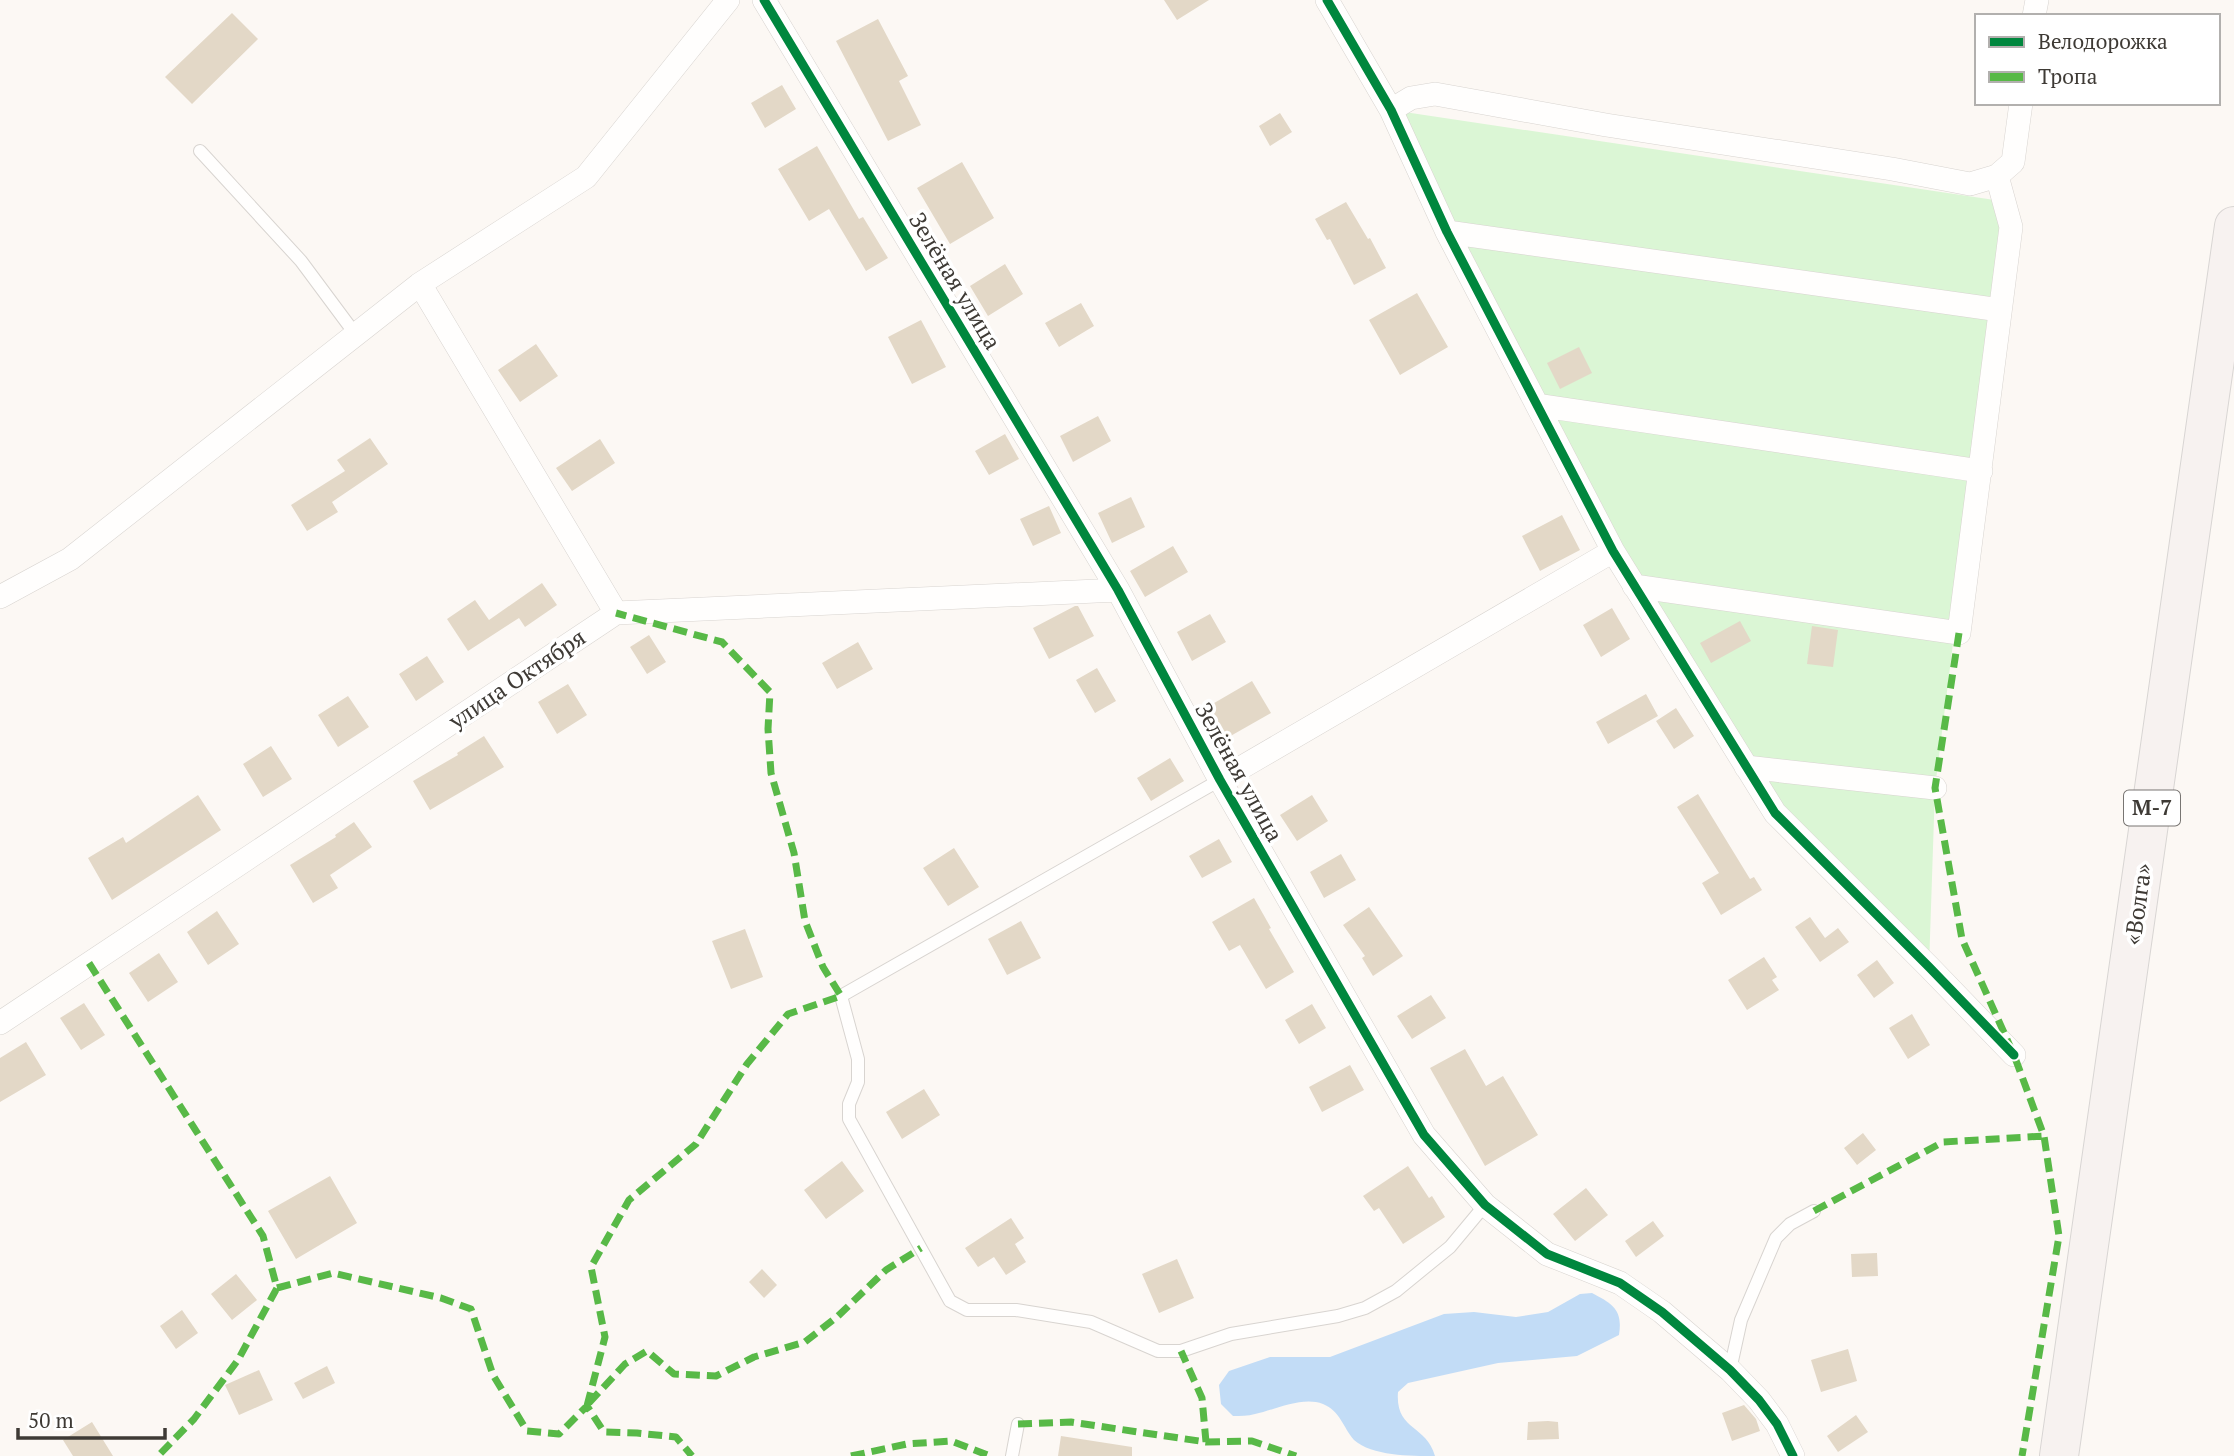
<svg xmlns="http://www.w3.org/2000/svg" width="2234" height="1456" font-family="'PT Serif',serif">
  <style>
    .green { fill: #dbf6d5 }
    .water { fill: #c2dcf6 }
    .building { fill: #e3d8c7 }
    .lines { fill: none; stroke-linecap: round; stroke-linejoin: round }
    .service-casing { stroke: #d8d4d0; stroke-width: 14 }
    .minor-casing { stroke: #d8d4d0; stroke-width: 24 }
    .trunk-casing { stroke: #d8d5d3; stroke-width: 40 }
    .service { stroke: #fffefd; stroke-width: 12 }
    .minor { stroke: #fffefd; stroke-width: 23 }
    .trunk { stroke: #f7f2f0; stroke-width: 38 }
    .quiet { stroke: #58b947; stroke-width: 7; stroke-dasharray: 14 7; stroke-linecap: butt }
    .cycleway-casing { stroke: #fff; stroke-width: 13 }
    .cycleway { stroke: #00873e; stroke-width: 9 }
    .labels { text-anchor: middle; stroke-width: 7; stroke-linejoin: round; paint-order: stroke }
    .shield { fill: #fff; stroke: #787572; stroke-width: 2 }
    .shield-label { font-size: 21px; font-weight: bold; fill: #3e3a35 }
    .street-label { font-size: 23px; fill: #3e3a35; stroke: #fff }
  </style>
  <rect width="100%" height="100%" fill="#fcf8f4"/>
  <!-- green -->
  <path class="green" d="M1391 110 2008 202 1935 788 1929 967 1775 813 1634 586Z"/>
  <!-- water -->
  <path class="water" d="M1592 1293C1613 1304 1623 1310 1619 1335L1577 1356 1498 1363 1408 1383 1398 1392C1395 1431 1426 1424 1435 1456 1410 1456 1372 1456 1354 1440 1343 1427 1340 1411 1323 1404 1302 1396 1275 1410 1255 1414 1248 1416 1240 1416 1233 1416L1221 1404 1219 1385 1229 1371 1270 1357H1330L1444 1314 1474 1312 1516 1317 1548 1312 1580 1294Z"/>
  <!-- building -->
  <path class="building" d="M1164 0H1209L1177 20Z
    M232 13 258 39 192 104 165 77Z
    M878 19 908 76 899 81 921 125 888 141 836 41Z
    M782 85 796 109 765 128 751 103Z
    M1280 113 1292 132 1270 146 1259 126Z
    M817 146 859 219 863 217 888 258 866 271 829 209 809 221 778 169Z
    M962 162 994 218 950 244 917 188Z
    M1346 202 1368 239 1370 238 1386 268 1354 285 1330 239 1327 240 1315 219Z
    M1005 264 1023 294 988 316 970 286Z
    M1417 293 1448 347 1400 375 1369 320Z
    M1081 303 1094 326 1059 347 1045 323Z
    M921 320 946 367 912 384 888 337Z
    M536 344 558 376 520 402 498 370Z
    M1579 347 1592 373 1560 389 1547 363Z
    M1098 416 1111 441 1073 462 1060 436Z
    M1005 434 1019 459 989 475 975 451Z
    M370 438 388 464 332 502 338 512 307 531 291 505 345 471 337 460Z
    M600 439 615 463 572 491 556 468Z
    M1131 497 1145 527 1112 543 1098 513Z
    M1049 506 1061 533 1033 546 1020 519Z
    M1562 515 1580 550 1540 571 1522 536Z
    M1173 546 1188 572 1145 597 1130 571Z
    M542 583 557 605 525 627 519 618 468 651 447 619 475 600 489 620Z
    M1075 606H1078L1094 636 1049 659 1033 628Z
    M1612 608 1630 639 1601 657 1583 625Z
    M1210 614 1226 642 1192 661 1177 632Z
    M1740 621 1751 641 1711 663 1700 643Z
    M1812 626 1838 630 1833 667 1807 664Z
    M649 635 666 662 647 674 630 647Z
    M858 642 873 669 837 689 822 663Z
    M427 656 444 682 416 701 399 674Z
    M1097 668 1116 701 1095 713 1076 680Z
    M1252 681 1271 713 1227 738 1209 706Z
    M568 684 587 715 557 734 538 702Z
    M1646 694 1658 716 1608 744 1596 722Z
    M348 696 369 727 338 747 318 715Z
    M1676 708 1694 736 1674 749 1656 721Z
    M484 736 504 767 430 810 413 781 458 755 457 753Z
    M271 746 292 779 263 797 243 764Z
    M1170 758 1184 781 1151 801 1137 778Z
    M1698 794 1750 879 1754 877 1762 890 1721 915 1702 883 1719 873 1677 807Z
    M198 795 221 830 112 900 88 858 123 837 126 843Z
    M1312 795 1328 821 1297 841 1280 815Z
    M354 822 372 847 330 875 338 888 313 903 290 865 336 837 335 835Z
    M1219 839 1232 862 1202 878 1189 856Z
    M954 848 979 887 948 906 923 868Z
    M1341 854 1356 880 1324 898 1310 872Z
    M1254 898 1271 928 1269 929 1294 972 1266 989 1240 945 1229 951 1212 922Z
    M1369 907 1403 956 1373 976 1362 958 1365 956 1343 925Z
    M217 911 239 944 208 965 187 932Z
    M1810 917 1825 938 1838 928 1849 942 1820 962 1795 927Z
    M1021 921 1041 958 1007 975 988 939Z
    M745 929 763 977 731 989 712 941Z
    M159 953 178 982 148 1002 129 973Z
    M1764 957 1777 977 1772 980 1779 990 1747 1010 1728 980Z
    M1877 960 1894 983 1874 998 1857 975Z
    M1431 995 1446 1018 1412 1039 1397 1016Z
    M84 1003 105 1035 81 1050 60 1018Z
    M1312 1004 1326 1028 1299 1044 1285 1020Z
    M1912 1014 1930 1045 1908 1059 1889 1028Z
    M26 1042 46 1075 0 1102V1058Z
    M1465 1049 1486 1086 1503 1076 1538 1135 1485 1166 1430 1068Z
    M1350 1065 1364 1090 1322 1112 1309 1087Z
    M924 1089 940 1115 902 1139 886 1112Z
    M1863 1133 1876 1150 1857 1165 1844 1148Z
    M842 1161 864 1191 826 1219 804 1190Z
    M1408 1166 1429 1198 1432 1196 1445 1217 1403 1244 1379 1208 1374 1211 1363 1196Z
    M330 1176 357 1223 296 1259 268 1211Z
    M1586 1188 1608 1215 1575 1241 1553 1214Z
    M1011 1218 1024 1238 1015 1244 1026 1262 1006 1275 994 1257 978 1267 965 1248Z
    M1653 1221 1664 1236 1636 1257 1625 1241Z
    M1877 1253 1878 1276 1852 1277 1851 1254Z
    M1177 1259 1194 1298 1159 1313 1142 1274Z
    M762 1269 777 1285 764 1298 749 1282Z
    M236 1274 257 1300 232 1320 211 1294Z
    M182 1310 198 1333 176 1349 160 1326Z
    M1848 1349 1857 1381 1821 1392 1811 1360Z
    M327 1366 335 1383 303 1399 294 1383Z
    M259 1370 273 1400 239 1415 225 1385Z
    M1744 1405 1756 1419 1760 1431 1732 1441 1722 1413Z
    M1856 1415 1868 1432 1838 1452 1827 1436Z
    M1548 1421 1558 1422 1559 1439 1527 1440 1528 1422Z
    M92 1422 113 1456H73L63 1440Z
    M1061 1436 1132 1447V1456H1058Z"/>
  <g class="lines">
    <!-- service casing -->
    <g class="service-casing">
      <path id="service" d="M200 151 301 261 356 335
        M1220 780 841 996 858 1059V1082L849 1104V1119L950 1301 967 1310H1016L1091 1322 1158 1351H1181L1231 1334 1338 1316 1365 1308 1396 1291 1450 1247 1485 1205
        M1730 1370 1741 1320 1776 1238 1790 1224 1814 1211
        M1012 1456 1018 1424"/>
    </g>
    <!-- minor casing -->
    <g class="minor-casing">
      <path id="minor" d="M764 0 1118 590 1220 780 1424 1135 1485 1205 1547 1254 1620 1283 1662 1312 1730 1370 1759 1400 1777 1424 1793 1456
        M1327 0 1391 110 1447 232 1613 551 1775 813 1929 967 2014 1055
        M2034 16 2037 0
        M1391 110 1411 98 1435 94 1606 125 1892 169 1970 184 1997 176 2013 162 2021 103
        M1447 232 2000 310
        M420 284 616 613
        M1537 405 1981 471
        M1634 586 1959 633 2011 227 1997 176
        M0 597 70 559 420 284 586 177 728 0
        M1746 767 1935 788
        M1220 780 1613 551
        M0 1023 616 613 1118 590"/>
    </g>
    <!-- trunk casing -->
    <g class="trunk-casing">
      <path id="trunk" d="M2059 1456 2234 226"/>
    </g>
    <!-- service -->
    <use href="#service" class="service"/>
    <!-- minor -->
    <use href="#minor" class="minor"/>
    <!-- trunk -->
    <use href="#trunk" class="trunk"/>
    <!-- quiet -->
    <path class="quiet" d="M1959 633 1935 788 1962 939 2014 1055 2044 1136 2059 1236 2022 1456
      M89 963 263 1236 277 1288 238 1360 194 1419 158 1456
      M1814 1211 1943 1142 2044 1136
      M277 1288 333 1273 441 1298 471 1309 493 1375 527 1431 559 1434 587 1406 604 1432 637 1433 676 1437 692 1456
      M589 1403 625 1364 647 1351 674 1374 716 1376 754 1357 805 1342 838 1316 886 1270 921 1248
      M587 1406 605 1337 591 1267 629 1200 696 1144 747 1064 788 1014 841 996 823 967 805 921 794 853 771 773 768 729 770 692 722 642 616 613
      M1018 1424 1071 1422 1206 1442 1202 1398 1181 1351
      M1206 1442 1252 1441 1296 1456
      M851 1456 907 1444 951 1441 990 1456"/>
    <!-- cycleway casing -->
    <g class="cycleway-casing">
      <path id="cycleway" d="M764 0 1118 590 1220 780 1424 1135 1485 1205 1547 1254 1620 1283 1662 1312 1730 1370 1759 1400 1777 1424 1793 1456
        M1327 0 1391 110 1447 232 1613 551 1775 813 1929 967 2014 1055"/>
    </g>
    <!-- cycleway -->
    <use href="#cycleway" class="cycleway"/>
  </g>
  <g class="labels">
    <!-- shield labels -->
    <rect class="shield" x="2124" y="790.5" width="56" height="35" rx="5"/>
    <g class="shield-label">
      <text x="2152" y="815">М-7</text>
    </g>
    <!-- street labels -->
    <g class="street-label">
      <text transform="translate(955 281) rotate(59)" y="8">Зелёная улица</text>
      <text transform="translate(517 679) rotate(-34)" y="8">улица Октября</text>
      <text transform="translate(1239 772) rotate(61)" y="8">Зелёная улица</text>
      <text transform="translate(2138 904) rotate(-82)" y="8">«Волга»</text>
    </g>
  </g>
  <!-- legend -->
  <rect x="1975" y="14" width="245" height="91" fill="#ffffff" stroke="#b2b0ae" stroke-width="2"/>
  <rect x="1989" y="37" width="35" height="10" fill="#00873e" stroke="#b2b0ae" stroke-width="2"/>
  <text x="2038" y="49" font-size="21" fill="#3e3a35">Велодорожка</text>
  <rect x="1989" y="72" width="35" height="10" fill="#58b947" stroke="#b2b0ae" stroke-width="2"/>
  <text x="2038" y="84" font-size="21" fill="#3e3a35">Тропа</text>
  <!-- scale -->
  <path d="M18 1428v10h147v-10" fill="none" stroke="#3e3a35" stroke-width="3.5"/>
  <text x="28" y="1428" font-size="21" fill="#3e3a35" stroke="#ffffff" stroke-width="5" paint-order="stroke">50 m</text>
</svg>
